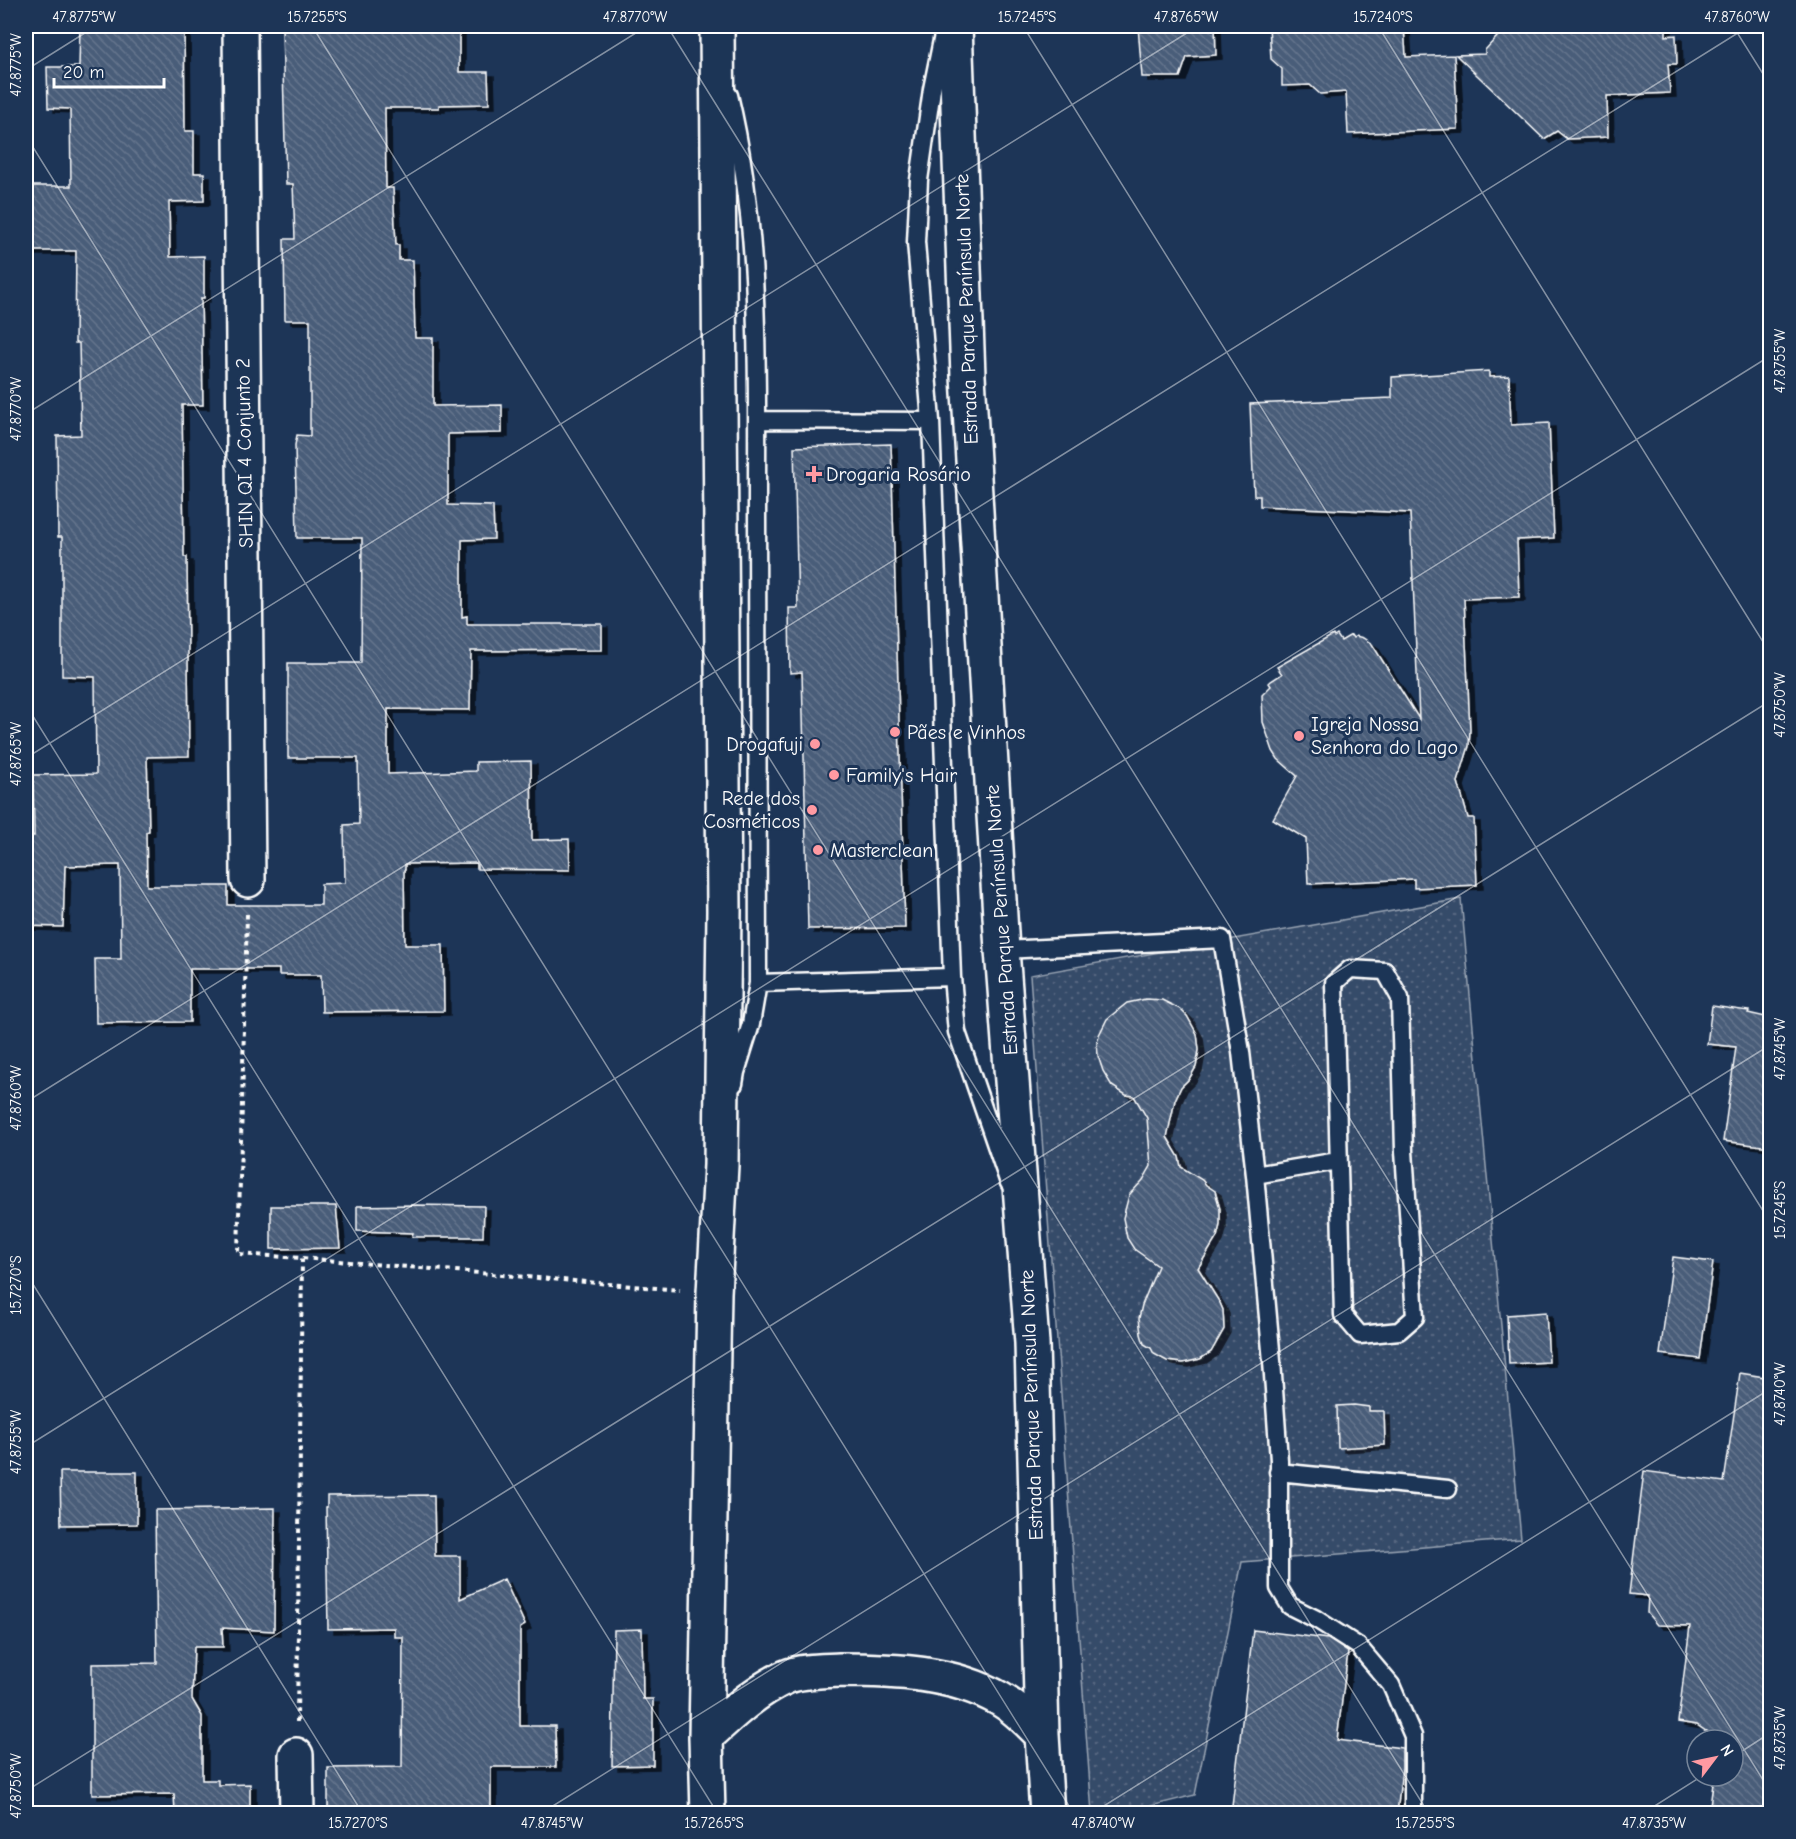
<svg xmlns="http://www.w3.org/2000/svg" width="1796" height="1839" font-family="'Comic Neue',sans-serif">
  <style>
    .grass { fill: url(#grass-dots); stroke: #9aa5b4; stroke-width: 1.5 }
    .building { fill: url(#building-back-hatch); stroke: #fff; stroke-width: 1.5; filter: url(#shadow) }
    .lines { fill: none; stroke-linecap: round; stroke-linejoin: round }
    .lane-casing { stroke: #fff; stroke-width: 21 }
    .street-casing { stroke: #fff; stroke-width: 38 }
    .secondary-casing { stroke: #fff; stroke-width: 38 }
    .path { stroke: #fff; stroke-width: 4; stroke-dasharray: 4.5 4.5; stroke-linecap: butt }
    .lane { stroke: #1d3557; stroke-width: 16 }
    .street { stroke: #1d3557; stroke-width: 33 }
    .secondary { stroke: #1d3557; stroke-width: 33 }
    .ticks { fill: none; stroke: #fff; stroke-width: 1.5; stroke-opacity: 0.45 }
    .poi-dot { fill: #ff9aa2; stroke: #1d3557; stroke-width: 2 }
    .labels { text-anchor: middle; stroke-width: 6; stroke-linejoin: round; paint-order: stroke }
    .street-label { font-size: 20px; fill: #fff; stroke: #1d3557 }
    .poi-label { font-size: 20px; fill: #fff; stroke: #1d3557; text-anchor: start }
    .neatline { fill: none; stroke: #fff; stroke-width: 2 }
    .ticks-label { font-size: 15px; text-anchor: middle; fill: #fff }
  </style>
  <defs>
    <pattern id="grass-dots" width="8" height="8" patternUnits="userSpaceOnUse" patternTransform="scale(1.5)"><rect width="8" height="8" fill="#364b69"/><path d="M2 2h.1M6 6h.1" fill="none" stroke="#546680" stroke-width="1.8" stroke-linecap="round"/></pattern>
    <pattern id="building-back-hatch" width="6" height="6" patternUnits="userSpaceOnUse" patternTransform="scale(1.5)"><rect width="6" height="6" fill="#4a5d79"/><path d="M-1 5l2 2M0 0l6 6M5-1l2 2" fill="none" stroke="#65758d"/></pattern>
    <filter id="shadow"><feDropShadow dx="6" dy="4" stdDeviation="0" flood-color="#0009"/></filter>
  </defs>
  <rect width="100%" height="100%" fill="#1d3557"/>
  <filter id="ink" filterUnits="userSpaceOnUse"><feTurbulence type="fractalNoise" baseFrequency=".0167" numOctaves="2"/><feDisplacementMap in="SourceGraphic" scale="12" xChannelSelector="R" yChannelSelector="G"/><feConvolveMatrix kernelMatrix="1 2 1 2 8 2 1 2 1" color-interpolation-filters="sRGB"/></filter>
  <g filter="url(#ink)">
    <!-- grass -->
    <path class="grass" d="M1461 899 1521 1539 1242 1562 1195 1795 1123 1813H1092L1030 975Z"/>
    <!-- building -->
    <path class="building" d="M80 26H184L185 131H194V173H204V201L169 202 170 257 204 256V298H201L203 405H182L184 557H187L189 756 147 757 149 831 146 832 147 886H228V905H321V884L345 883 344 825 359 824 358 758H288V663H361L362 538H297L295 445 297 435 310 436V320H285L284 239H295L293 184H286L282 29 366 28V26L459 28V72H488L489 104 439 105V108H385L386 188H393L396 245H399V260H413L415 338H433V406L502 405V433L448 434V505L493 506 494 539 462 540V617L467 616V624H602V650L471 651 470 710 388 709V774L476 771V762L531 761 532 840 569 839 570 870 477 869V863L405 864V870H404L405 945H443L444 1011 322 1012 321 975H279V969H190V1022L96 1023 95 959H121L120 865 65 866 63 927 26 926V836H34L33 775 96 774 95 677 62 676V537H58L57 436 81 435 79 343H75L76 251H26V191H31V186H71L70 109 48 108 47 67H79Z
      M1138 26H1215L1216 55 1187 57 1180 77H1142Z
      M1269 26H1404L1406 57 1454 55 1458 129 1348 134 1346 92 1320 94 1310 85 1282 86V69L1271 59Z
      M1507 26H1666V36L1676 35 1677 64H1668L1670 93 1607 96 1608 137 1567 139 1557 131 1544 139 1456 55 1485 54V50Z
      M1489 371V377L1509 376 1511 425 1549 423 1554 538 1517 540 1519 597 1464 599 1470 730 1469 746 1458 782 1468 818H1474L1477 885 1414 888V879L1308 884 1306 839 1273 819 1297 776 1278 759 1273 751 1263 722 1262 695 1271 686 1269 683 1271 681 1282 674 1277 667 1333 635 1334 637 1337 635 1341 641 1351 635 1353 638 1356 636 1363 638 1372 644 1419 719 1410 513 1260 506V496H1254L1250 404 1392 398V377Z
      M891 444 905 928 808 929 802 672 790 673 789 608H798L794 447Z
      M1146 999 1162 1000 1180 1009 1187 1016 1197 1034 1199 1050 1196 1067 1189 1079 1181 1087 1175 1100 1167 1137 1179 1157 1181 1167 1202 1180 1206 1185 1215 1191 1220 1209V1225L1217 1237 1198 1268 1220 1303 1223 1310 1224 1329 1211 1352 1200 1359 1183 1363 1167 1361 1154 1354 1151 1348 1144 1344 1141 1334 1139 1318 1142 1305 1158 1266 1134 1249 1127 1238 1123 1218 1129 1195 1143 1180 1151 1166 1147 1118 1134 1096 1126 1095 1112 1086 1103 1071 1098 1056 1097 1043 1099 1035 1107 1019 1127 1003Z
      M1712 1006 1749 1011 1748 1013 1770 1018V1147L1723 1141 1736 1047 1707 1044Z
      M414 1205 484 1206 483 1237H412L413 1233 357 1231V1206Z
      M271 1206H336L340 1248 271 1249Z
      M1673 1257 1713 1262 1700 1359 1660 1354Z
      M1546 1312 1549 1362 1509 1364 1507 1315Z
      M1740 1373 1770 1378V1814H1709L1714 1776H1733V1740H1719L1697 1725 1678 1722 1690 1626 1657 1625 1647 1613 1648 1596 1629 1594 1644 1471 1724 1482Z
      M1354 1405 1369 1407V1411H1384L1385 1445 1338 1448 1337 1406Z
      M60 1472H137V1524L61 1525Z
      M434 1495 435 1556H460V1599L504 1579 525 1625 520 1628V1726H555L556 1767H491V1814H328V1768L402 1767 403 1637H394V1628L328 1629 326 1507H327V1496Z
      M275 1508 274 1631 222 1628 223 1647H194L192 1699 202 1716V1780H218V1785L250 1784V1814H175L174 1794 92 1795V1664L157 1663 155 1510Z
      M642 1629 643 1699H653V1765L612 1766 614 1630Z
      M1253 1630 1328 1639 1348 1652 1337 1740 1402 1748V1768L1397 1814 1328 1807V1814H1231Z"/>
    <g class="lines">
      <!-- lane casing -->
      <g class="lane-casing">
        <path id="lane" d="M944 30 932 89 919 180 916 242 931 421 952 977 957 1032 1009 1183
          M729 95C761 228 757 366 757 501 757 662 758 822 758 983L751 1024 736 1072 734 1084
          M757 420 931 421
          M1002 950 1222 939 1241 1052 1255 1175 1272 1361 1279 1460V1588L1290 1606 1316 1619 1358 1646 1391 1685 1413 1736V1814
          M1350 969 1385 971 1400 998 1404 1151 1415 1317 1399 1331 1360 1335 1343 1315 1334 983Z
          M758 983 952 977
          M1255 1175 1338 1161
          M1278 1472 1448 1489"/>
      </g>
      <!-- street casing -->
      <g class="street-casing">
        <path id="street" d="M240 26 248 880
          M296 1755 297 1814"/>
      </g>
      <!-- secondary casing -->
      <g class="secondary-casing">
        <path id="secondary" d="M955 26 968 376 1002 950 1032 1343 1042 1735 1047 1814
          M706 1737C731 1714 755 1691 786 1677 802 1670 824 1671 840 1670 894 1670 952 1672 1000 1699 1016 1708 1029 1722 1042 1735
          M708 1814 706 1737 714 1293 721 1165 724 911 717 26"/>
      </g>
      <!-- path -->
      <path class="path" d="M247 914 238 1254 302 1258 680 1290
        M297 1722 302 1258"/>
      <!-- lane -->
      <use href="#lane" class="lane"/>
      <!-- street -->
      <use href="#street" class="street"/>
      <!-- secondary -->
      <use href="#secondary" class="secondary"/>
    </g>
  </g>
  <!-- ticks -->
  <path class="ticks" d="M312 26 1429 1814M667 26 1770 1791M1023 26 1770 1222M1378 26 1770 653M1733 26 1770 85M26 70 96 26M26 136 1074 1814M26 414 647 26M26 705 718 1814M26 758 1198 26M26 1102 1749 26M26 1273 363 1814M26 1447 1770 356M1733 1757 1770 1733M26 1791 1770 701M540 1814 1770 1045M1091 1814 1770 1389M1642 1814 1702 1776"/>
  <!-- markers -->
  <g class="poi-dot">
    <path d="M811 465h6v6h6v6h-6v6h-6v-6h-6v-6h6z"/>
    <circle cx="895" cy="732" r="6"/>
    <circle cx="1299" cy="736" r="6"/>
    <circle cx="815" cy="744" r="6"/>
    <circle cx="834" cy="775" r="6"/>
    <circle cx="812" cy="810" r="6"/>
    <circle cx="818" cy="850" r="6"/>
  </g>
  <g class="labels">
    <!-- street labels -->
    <g class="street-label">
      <text transform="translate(966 309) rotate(-92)" y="7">Estrada Parque Península Norte</text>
      <text transform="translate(244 453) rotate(-91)" y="7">SHIN QI 4 Conjunto 2</text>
      <text transform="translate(1001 920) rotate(-94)" y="7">Estrada Parque Península Norte</text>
      <text transform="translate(1031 1405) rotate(-92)" y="7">Estrada Parque Península Norte</text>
    </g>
    <!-- poi labels -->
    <g class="poi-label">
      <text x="826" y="481">Drogaria Rosário</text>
      <text x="1311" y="731">Igreja Nossa<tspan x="1311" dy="23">Senhora do Lago</tspan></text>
      <text x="907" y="739">Pães e Vinhos</text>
      <text x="803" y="751" text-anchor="end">Drogafuji</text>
      <text x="846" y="782">Family's Hair</text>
      <text x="800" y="805" text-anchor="end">Rede dos<tspan x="800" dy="23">Cosméticos</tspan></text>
      <text x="830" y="857">Masterclean</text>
    </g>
  </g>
  <!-- margin -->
  <rect width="1796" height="1839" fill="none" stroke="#1d3557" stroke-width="66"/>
  <!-- north arrow -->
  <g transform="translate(1715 1758) rotate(58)"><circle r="28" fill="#1d3557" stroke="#77869a" stroke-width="1.5"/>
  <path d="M0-4.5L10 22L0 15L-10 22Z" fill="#ff9aa2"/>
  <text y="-9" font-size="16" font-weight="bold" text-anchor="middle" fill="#ffffff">N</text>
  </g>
  <!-- scale -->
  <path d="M54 78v9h110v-9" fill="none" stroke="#ffffff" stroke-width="3"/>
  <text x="63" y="78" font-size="18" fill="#ffffff" stroke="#1d3557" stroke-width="4.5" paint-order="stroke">20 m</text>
  <rect x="33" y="33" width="1730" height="1773" class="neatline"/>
  <g class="ticks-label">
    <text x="84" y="22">47.8775°W</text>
    <text x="317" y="22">15.7255°S</text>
    <text x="635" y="22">47.8770°W</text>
    <text x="1027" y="22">15.7245°S</text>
    <text x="1186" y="22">47.8765°W</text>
    <text x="1383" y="22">15.7240°S</text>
    <text x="1737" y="22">47.8760°W</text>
    <text transform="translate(16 65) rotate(-90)" y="5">47.8775°W</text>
    <text transform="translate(1780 361) rotate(-90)" y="5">47.8755°W</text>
    <text transform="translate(16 409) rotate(-90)" y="5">47.8770°W</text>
    <text transform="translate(1780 705) rotate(-90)" y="5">47.8750°W</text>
    <text transform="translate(16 754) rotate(-90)" y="5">47.8765°W</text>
    <text transform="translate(1780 1049) rotate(-90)" y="5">47.8745°W</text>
    <text transform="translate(16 1098) rotate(-90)" y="5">47.8760°W</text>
    <text transform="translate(1780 1210) rotate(-90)" y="5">15.7245°S</text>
    <text transform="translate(16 1285) rotate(-90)" y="5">15.7270°S</text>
    <text transform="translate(1780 1394) rotate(-90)" y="5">47.8740°W</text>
    <text transform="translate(16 1442) rotate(-90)" y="5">47.8755°W</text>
    <text transform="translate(1780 1738) rotate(-90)" y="5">47.8735°W</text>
    <text transform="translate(16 1786) rotate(-90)" y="5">47.8750°W</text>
    <text x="358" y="1828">15.7270°S</text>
    <text x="552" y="1828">47.8745°W</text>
    <text x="714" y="1828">15.7265°S</text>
    <text x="1103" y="1828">47.8740°W</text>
    <text x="1425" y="1828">15.7255°S</text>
    <text x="1654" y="1828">47.8735°W</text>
  </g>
</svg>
